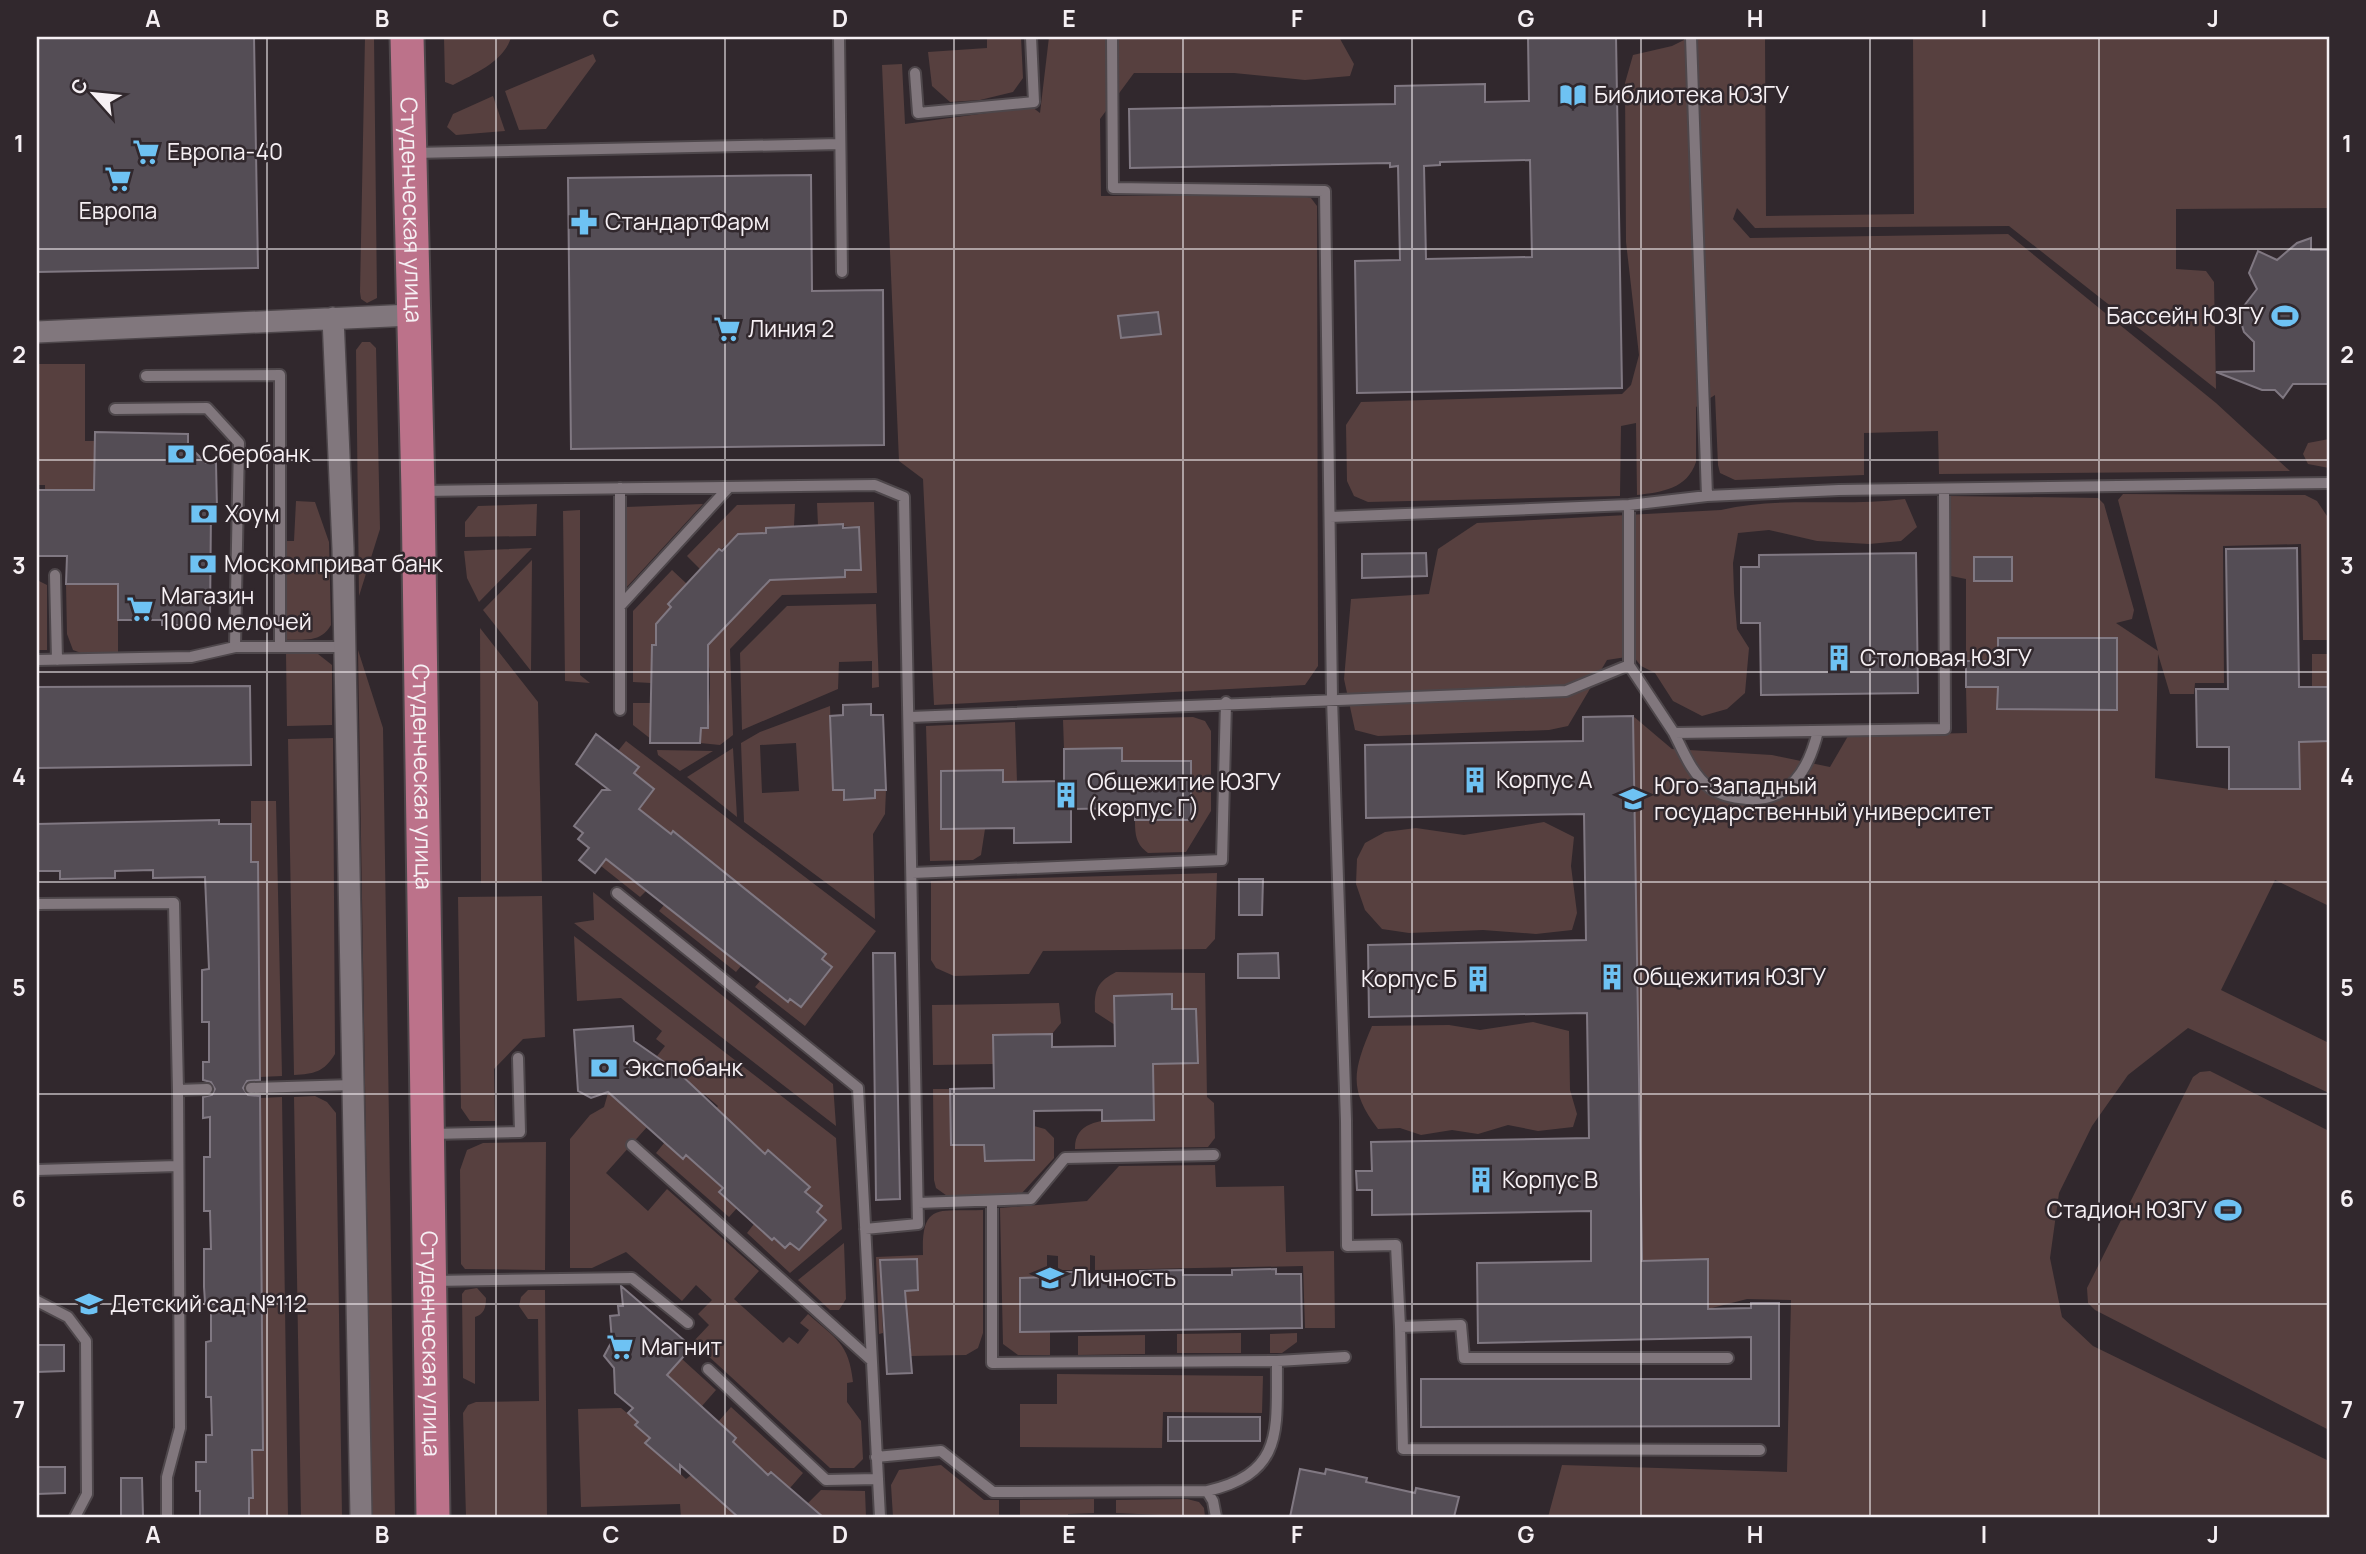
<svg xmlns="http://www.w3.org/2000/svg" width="2366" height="1554" font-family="Manrope,sans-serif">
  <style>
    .green { fill: #57403f; fill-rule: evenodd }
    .building { fill: #544d55; stroke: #807882; stroke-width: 2; fill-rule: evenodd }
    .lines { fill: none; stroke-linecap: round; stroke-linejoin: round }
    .lane-casing { stroke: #4e474b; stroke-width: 14 }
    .street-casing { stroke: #4e474b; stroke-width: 24 }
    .primary-casing { stroke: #4e474b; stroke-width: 37 }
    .lane { stroke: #81777d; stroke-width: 10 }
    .street { stroke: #81777d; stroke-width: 21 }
    .primary { stroke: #bc728a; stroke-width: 33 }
    .grid { fill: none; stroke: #f6f0f4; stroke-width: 2; stroke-opacity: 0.55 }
    .labels { text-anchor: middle; stroke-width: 5; stroke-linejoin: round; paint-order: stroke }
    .poi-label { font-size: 23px; fill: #f6f0f4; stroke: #31282d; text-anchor: start }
    .street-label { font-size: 23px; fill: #f6f0f4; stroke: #31282d }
    .neatline { fill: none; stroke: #f6f0f4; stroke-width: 2.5 }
    .grid-label { font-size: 23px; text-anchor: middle; font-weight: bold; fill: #f6f0f4 }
  </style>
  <rect width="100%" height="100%" fill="#31282d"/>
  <!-- green -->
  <path class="green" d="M365 37H374L377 298 367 303 361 299 360 292Z
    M444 37H511C505 61 474 74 453 85L445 82Z
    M987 37H1021L1023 78 1013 92 980 100 950 102 932 86 928 52 987 48Z
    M1049 37H1339L1354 64 1350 76 1305 80 1234 73H1134L1100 119 1101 196 1297 195 1311 198 1317 206 1318 666 1305 685 934 705 923 479 899 461 882 65 902 64 905 124 1032 107 1040 113Z
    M1690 37H1765L1766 216 1914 214 1913 37H2329V208L2176 209V269L2206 271 2214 282 2216 389 2009 226 1755 228 1737 208 1733 219 1750 238 2008 234 2216 403 2290 471 1939 474 1938 431 1864 433V475L1735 480 1720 473 1718 465 1715 395 1696 407V462C1687 489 1662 492 1637 495L1636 423 1621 426 1620 496 1368 502 1354 496 1347 481 1346 425 1361 402 1622 394 1631 385 1639 355 1626 242 1625 83 1633 55 1672 46Z
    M593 54 596 61 546 129 519 130 505 91Z
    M493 96 505 131 456 135 447 127 453 114Z
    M362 342H370L376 348 380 529 359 596 356 350Z
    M37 364H85V441H95L94 494 76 490H45V485H37Z
    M2329 439V468L2308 464 2303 454 2308 443Z
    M2123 494 2305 495 2317 501 2329 519V640H2303L2301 544 2223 546 2224 683H2195L2194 694H2170L2158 654 2155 778 2229 789H2300L2299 742 2329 741V906L2275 880 2221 990 2329 1043V1093L2188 1028 2128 1075 2092 1126 2059 1193 2050 1258 2062 1317 2093 1346 2329 1461V1517H1810L1787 1515 1782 1517H1548L1562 1465 1787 1472 1791 1300 1747 1299 1708 1309 1707 1259 1642 1261 1633 716 1672 749 1772 755 1830 767 1848 736 1967 733 1966 687H1998L1997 708 2117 709V638H1998V661H1966V579L1951 576 1950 496 2098 498 2104 504 2134 610 2132 619 2116 623 2158 651 2118 500Z
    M1905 499 1917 527 1901 541 1869 544 1817 541 1769 530 1738 533 1733 563 1734 593 1737 629 1749 648 1745 693 1727 709 1702 716 1673 701 1655 673 1641 666 1633 656 1607 660 1568 726 1549 730 1378 736 1355 730 1344 679 1351 599 1429 594 1438 549 1477 523 1721 510C1782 496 1843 507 1905 499Z
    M296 501 315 502 329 542 331 625C321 643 304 639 285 640L284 541H294Z
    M874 502 877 593 782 595 730 649 733 735 720 745 700 743 701 728H708C708 702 716 662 700 641L756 579 845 577V570L860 569 859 527 818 525 817 503Z
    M537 504 536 536 465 537V522L478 506Z
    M703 504 625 589 626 507Z
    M795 504 794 526 767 527 766 533 738 534 700 569 687 556 737 505Z
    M580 510V675L590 683 565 681 563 511Z
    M532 548 479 602 467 578 464 551Z
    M532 560 531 671 483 610Z
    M672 570 687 584 668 604 671 607 656 624V645L652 646 651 683 633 682V611Z
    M37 580 47 585V650H37Z
    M118 580V652L81 653 73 650 67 634 66 584Z
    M876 604 879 687 872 688V661L839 662 838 689 742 730 740 653 787 606Z
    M480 628 538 702 542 882 481 883Z
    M358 650 383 728 395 1517H372Z
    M286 653 318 654 332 665V725L287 726Z
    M2312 654H2329V687H2312Z
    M633 703H651L656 743 633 725Z
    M830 706 833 790H844L845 800 875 798V790H886L885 814 873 834 875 919 744 822 741 743 760 732ZM796 743 799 791 762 793 760 745Z
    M1193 717 1205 721 1211 731V811L1186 852 1148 853C1136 844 1135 835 1135 820H1191V761H1122L1121 748 1064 749 1063 720Z
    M1015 722 1017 782 1003 781V770L941 771V829H985L981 855 973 860 930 861 926 726Z
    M333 738 335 1054C324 1072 314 1074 294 1075L288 739Z
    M626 741 876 931 805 1026 755 987 760 981 787 1002 790 999 801 1006 832 967 822 959 826 954 701 853 699 855 683 842 684 839 673 831 671 834 652 819 647 825 632 815 654 789 634 773 638 767 618 751Z
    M733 748 737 817 687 777Z
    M657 750 713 751 680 771 658 755Z
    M251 801H276L282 1076 260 1077 258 862H251Z
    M1544 822 1574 837 1571 866 1577 913 1572 930 1536 934 1483 930 1409 933 1382 929 1365 910 1356 884 1357 859 1365 843 1385 832 1416 828 1464 835Z
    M610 856 615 867 646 891 640 897 601 866Z
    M1217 873 1215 939 1206 949 1043 951 1029 974 954 976 936 968 931 960V881Z
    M593 892 833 1084 836 1126 574 923 594 920Z
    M542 896 545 1037 523 1039 494 1069 495 1121H470L461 1108 458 897Z
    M664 905 741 966 736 972 659 911Z
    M574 936 836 1138 842 1229 790 1273 747 1233 754 1224 785 1248 790 1243 800 1250 826 1220 817 1212 822 1206 805 1192 809 1186 768 1151 765 1154 715 1110 718 1106 704 1094 701 1097 687 1085 689 1081 657 1056 665 1046 656 1039 662 1031 621 998 577 1001Z
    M1116 972 1205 973 1207 1097 1214 1103 1215 1138 1208 1147 1075 1149C1074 1111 1127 1121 1154 1120L1150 1064 1198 1063 1196 1009H1172V994L1115 996V1025L1095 1012C1094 990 1097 982 1116 972Z
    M1059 1003 1061 1023 1052 1034 993 1035V1064L933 1065 932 1005Z
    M1533 1022 1569 1031 1570 1090 1577 1114 1573 1127 1538 1131 1508 1125 1478 1134 1452 1130 1421 1135 1400 1128 1378 1129C1348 1089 1353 1071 1372 1026L1449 1025 1480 1030Z
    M2210 1071 2329 1131V1430L2095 1310 2088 1303 2087 1288 2193 1077 2200 1072Z
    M615 1085 630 1107 628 1110 647 1127 606 1173 648 1211 667 1189 759 1271 734 1299 783 1343 789 1337 798 1344 809 1330 800 1323 808 1314C836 1339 849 1343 853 1382L847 1383V1402L861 1421 863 1459 854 1468H830L693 1342 709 1325 698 1314 712 1300 696 1285 682 1301 626 1252 592 1268H570V1139L590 1115 604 1107 608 1093Z
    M933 1089H950L951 1145H984L985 1161 1034 1160V1126L1045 1129 1054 1138V1158L1022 1193 950 1198 936 1188 934 1180Z
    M315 1096 327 1102 336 1113 342 1517H301L294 1097Z
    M282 1097 288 1517H249L252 1450H263L260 1098Z
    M546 1142 545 1270 465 1269 461 1264 460 1170 467 1150 483 1143Z
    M665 1142 683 1158 686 1155 723 1187 719 1192 737 1208 729 1217 656 1153Z
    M1215 1165 1216 1187 1284 1186 1286 1252 1334 1251 1335 1328H1305L1303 1266 1095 1270V1256L1090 1255V1270H1058V1256L1047 1255V1277L1020 1278 1021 1331H1050V1355H1018L1003 1344 1000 1208 1087 1201 1119 1166Z
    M983 1210V1333L978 1348 966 1355 911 1356V1347H887L907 1332 905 1291 918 1290 917 1259 880 1261 883 1333 879 1334 876 1257 923 1255C921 1201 939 1212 983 1210Z
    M844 1243 846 1299 839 1310H830L798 1280Z
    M477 1288 486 1298C486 1308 484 1314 475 1317V1384L463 1378 462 1294 465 1290Z
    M528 1290H545L547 1517H466L463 1413 468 1405 476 1402 539 1401 538 1319H528L519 1306 521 1297Z
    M1241 1333V1353H1177V1334Z
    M1297 1333V1342L1282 1353H1270V1334Z
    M1145 1335V1354L1078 1355V1336Z
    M682 1359 716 1390 702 1406 684 1390 667 1389 664 1369 669 1373Z
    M1057 1374 1263 1376 1262 1413 1163 1412 1162 1448 1020 1447V1404H1057Z
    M731 1407 803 1473 790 1488 772 1472 768 1475 732 1443 736 1438 718 1422Z
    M621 1408 638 1422 635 1425 650 1438 646 1442 686 1479 691 1475 738 1517H681L680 1504 581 1507 578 1409Z
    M941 1465 984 1500H999V1515L893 1517 891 1485 899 1470Z
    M821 1490 865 1491 866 1517H823L807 1504Z
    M1094 1499V1513L1068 1514V1517L1020 1515V1500Z
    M1187 1499 1199 1502 1204 1508 1205 1517 1116 1513V1500Z"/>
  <!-- building -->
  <path class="building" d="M37 37H254L258 268 37 272Z
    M1528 37H1616L1622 388 1357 393 1355 261 1400 260 1398 166 1390 167V163L1130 168 1129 109 1395 104V86L1485 84V102L1529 101ZM1530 160 1532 257 1426 259 1424 166 1440 165V162Z
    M811 175 812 291 883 290 884 445 571 449 568 178Z
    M2311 238V250H2329V384H2293L2283 398 2275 390H2262L2216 372 2254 371V342L2244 332 2240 319 2244 306 2257 289 2249 273 2258 251 2277 260 2297 243Z
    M1158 312 1161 334 1121 338 1118 316Z
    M95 432 188 434V445L206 463H216L217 509H211L210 620H181V625H162V620H118V584H66L67 556H37V490H94Z
    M843 524V528L859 527 861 570H845V577L770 580 708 645V728H701L700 743H650L652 645H656V624L671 607 668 604 719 549 722 551 738 534 766 533V528Z
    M2297 548 2299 687H2329V741L2299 742 2300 789H2229V747H2197L2196 689H2228L2226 549Z
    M1426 553 1427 576 1362 578V554Z
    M1916 553 1918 693 1761 695 1760 623H1741V567H1759V555Z
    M1974 557H2012V581H1974Z
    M1998 638H2117V710L1997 709 1998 687H1966V661H1998Z
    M250 686 251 765 37 768V687Z
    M871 704V715H883L886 790H875V798L844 800V790H833L830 716 843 715V705Z
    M1633 716 1642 1261 1708 1259V1309L1751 1308V1303H1779V1426L1421 1427V1379H1751V1337L1478 1343 1477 1263 1591 1261V1211L1372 1215V1190H1357L1356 1171H1372L1371 1142 1589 1138 1587 1013 1369 1017 1368 945 1586 940 1584 814 1366 818 1365 745 1583 741V717Z
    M596 734 639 767 634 773 654 789 639 809 671 834 673 831 826 954 822 959 832 967 801 1007 790 999 788 1002 606 859 595 873 579 860 589 848 578 839 583 833 574 826 602 790H609L576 764Z
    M1122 748V761H1191V820H1135V808L1071 809V842L1014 843V828L941 829V771L1003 770V782L1064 781V749Z
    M219 820V824H251V862H258L260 1080 247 1081 243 1088 248 1095 260 1096 263 1450H252L253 1498H249V1517H200V1491H196V1462H206V1435H212L211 1397H206V1342L211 1341V1302H205L204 1287V1249H211L210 1211H204V1157H210V1117L203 1118V1097L212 1095 215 1089 211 1082 203 1080V1062H209V1022H202V970L209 969 205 877 153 878V870L115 871V878L60 879V871H37V824Z
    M1239 879H1263L1262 915H1239Z
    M873 953H895L900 1199 876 1200Z
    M1278 953 1279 978H1238V954Z
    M1172 994V1009H1196L1198 1063 1153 1064 1154 1120 1102 1121V1110L1034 1111V1160L985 1161 984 1145H951L950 1089 994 1088 993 1035 1052 1034V1047L1115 1046 1114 996Z
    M633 1026 634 1041 677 1071 765 1154 768 1150 810 1187 805 1192 822 1206 817 1212 826 1220 799 1250 790 1243 785 1248 774 1238 772 1240 719 1192 723 1188 686 1155 683 1159 608 1092 591 1098 578 1091 574 1030Z
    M917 1259 918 1290 905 1291 912 1373 887 1374 880 1260Z
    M1276 1269V1274H1301L1302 1328 1020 1332V1278L1047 1277V1272H1089L1090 1277 1140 1276V1271L1183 1270V1275H1232V1270Z
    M621 1286 692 1347 667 1375 736 1438 733 1442 768 1475 771 1472 823 1517H738L680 1465V1473L645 1443 650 1438 635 1425 638 1422 628 1413 633 1408 615 1393 614 1368 604 1356 612 1341 610 1316 619 1315 618 1306H623Z
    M37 1345H64V1371L37 1372Z
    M1168 1417H1260V1441H1168Z
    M37 1467H65V1493L37 1494Z
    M1300 1469 1325 1474 1326 1469 1367 1478 1366 1482 1415 1493 1416 1488 1459 1497 1454 1517H1290Z
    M121 1478H142L143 1516H121Z"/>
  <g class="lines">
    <!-- lane casing -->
    <g class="lane-casing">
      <path id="lane" d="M839 37 842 272
        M1112 37 1113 188 1325 191 1332 698 1346 1121 1347 1246 1396 1245 1400 1327
        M1691 37 1707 496
        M915 73 918 113 1034 102 1031 37
        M413 153 840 144
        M146 376 280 375V647
        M115 409 207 408 239 443 235 647H345
        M421 491 875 485 904 497 918 1224 865 1229
        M1629 505V665L1674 733 1945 729 1944 489
        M1330 517 1629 505 1707 496 1839 490 2329 483
        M55 575 57 660
        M620 606V488
        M37 660 191 657 235 647
        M620 710V606L729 487
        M910 717 1566 691 1629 665
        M1674 733C1684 753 1692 774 1710 788 1721 796 1734 798 1747 799 1790 802 1809 769 1818 731
        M912 873 1222 860 1226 702
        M617 893 858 1088 878 1479
        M37 904 174 903 178 1090 207 1089
        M251 1088 353 1085
        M431 1134 520 1132 518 1058
        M632 1145 870 1359
        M37 1170 178 1166
        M992 1201V1363L1277 1361 1345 1357
        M918 1203 1031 1199 1065 1158 1214 1155
        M432 1281 632 1278 688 1323
        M37 1301 68 1317 86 1341 87 1494 75 1517
        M1728 1358H1464L1461 1325 1400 1327 1403 1449 1760 1450
        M708 1369 826 1480 878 1479 880 1517
        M876 1457 941 1451 993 1492 1207 1491 1213 1501 1216 1517
        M1207 1491C1286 1473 1276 1428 1277 1361
        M167 1517V1477L180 1428 178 1090"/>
    </g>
    <!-- street casing -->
    <g class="street-casing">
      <path id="street" d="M333 318 343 548 361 1517
        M37 332 412 315"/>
    </g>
    <!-- primary casing -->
    <g class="primary-casing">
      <g id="primary">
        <path id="s1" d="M407 37 418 491 433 1517"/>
      </g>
    </g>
    <!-- lane -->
    <use href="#lane" class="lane"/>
    <!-- street -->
    <use href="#street" class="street"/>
    <!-- primary -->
    <use href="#primary" class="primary"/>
  </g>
  <!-- grid -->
  <path class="grid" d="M267 37V1517M496 37V1517M725 37V1517M954 37V1517M1183 37V1517M1412 37V1517M1641 37V1517M1870 37V1517M2099 37V1517M37 249H2329M37 460H2329M37 672H2329M37 882H2329M37 1094H2329M37 1304H2329"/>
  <!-- icons -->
  <defs>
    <g id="library-bare" transform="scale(2.1)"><path d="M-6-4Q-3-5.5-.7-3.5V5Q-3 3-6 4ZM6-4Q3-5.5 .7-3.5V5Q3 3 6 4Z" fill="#6ec2f3" stroke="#31282d" stroke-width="2.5" paint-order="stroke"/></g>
    <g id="supermarket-bare" transform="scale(2.1)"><path d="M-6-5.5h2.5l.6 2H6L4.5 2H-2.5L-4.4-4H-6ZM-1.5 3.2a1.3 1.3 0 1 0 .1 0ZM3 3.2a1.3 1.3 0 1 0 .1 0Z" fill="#6ec2f3" stroke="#31282d" stroke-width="2.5" paint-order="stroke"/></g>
    <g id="pharmacy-bare" transform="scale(2.1)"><path d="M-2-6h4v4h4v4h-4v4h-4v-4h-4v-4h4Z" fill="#6ec2f3" stroke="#31282d" stroke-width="2.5" paint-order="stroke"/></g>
    <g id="stadium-bare" transform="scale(2.1)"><path d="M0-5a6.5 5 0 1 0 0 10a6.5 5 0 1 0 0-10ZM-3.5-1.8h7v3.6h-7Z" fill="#6ec2f3" stroke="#31282d" stroke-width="2.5" paint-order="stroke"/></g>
    <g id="bank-bare" transform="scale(2.1)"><path d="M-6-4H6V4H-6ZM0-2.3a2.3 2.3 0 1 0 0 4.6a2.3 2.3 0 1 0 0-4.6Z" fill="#6ec2f3" stroke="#31282d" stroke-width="2.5" paint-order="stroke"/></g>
    <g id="building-bare" transform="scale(2.1)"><path d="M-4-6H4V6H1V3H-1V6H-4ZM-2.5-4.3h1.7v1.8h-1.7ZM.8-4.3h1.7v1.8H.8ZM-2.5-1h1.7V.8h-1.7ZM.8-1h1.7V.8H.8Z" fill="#6ec2f3" stroke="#31282d" stroke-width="2.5" paint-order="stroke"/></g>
    <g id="university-bare" transform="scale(2.1)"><path d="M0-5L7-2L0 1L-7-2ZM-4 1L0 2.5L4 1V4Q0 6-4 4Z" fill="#6ec2f3" stroke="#31282d" stroke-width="2.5" paint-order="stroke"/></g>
    <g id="school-bare" transform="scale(2.1)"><path d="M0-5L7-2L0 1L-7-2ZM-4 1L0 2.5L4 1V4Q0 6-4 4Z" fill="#6ec2f3" stroke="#31282d" stroke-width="2.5" paint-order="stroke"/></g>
  </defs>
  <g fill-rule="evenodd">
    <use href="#library-bare" x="1573" y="95"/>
    <use href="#supermarket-bare" x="146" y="152"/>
    <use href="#supermarket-bare" x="118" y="179"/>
    <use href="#pharmacy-bare" x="584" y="222"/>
    <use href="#stadium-bare" x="2285" y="316"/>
    <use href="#supermarket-bare" x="727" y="329"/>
    <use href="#bank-bare" x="181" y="454"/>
    <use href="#bank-bare" x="204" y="514"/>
    <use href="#bank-bare" x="203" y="564"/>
    <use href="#supermarket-bare" x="140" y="609"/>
    <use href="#building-bare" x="1839" y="658"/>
    <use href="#building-bare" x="1475" y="780"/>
    <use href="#building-bare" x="1066" y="795"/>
    <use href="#university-bare" x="1633" y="799"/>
    <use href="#building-bare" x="1612" y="977"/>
    <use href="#building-bare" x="1478" y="979"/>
    <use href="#bank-bare" x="604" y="1068"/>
    <use href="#building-bare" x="1481" y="1180"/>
    <use href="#stadium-bare" x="2228" y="1210"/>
    <use href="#school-bare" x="1050" y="1278"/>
    <use href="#school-bare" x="89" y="1304"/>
    <use href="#supermarket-bare" x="620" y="1347"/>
  </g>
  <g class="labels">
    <!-- poi labels -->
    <g class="poi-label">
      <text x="1594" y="103">Библиотека ЮЗГУ</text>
      <text x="167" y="160">Европа-40</text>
      <text x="118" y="219" text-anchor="middle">Европа</text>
      <text x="605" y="230">СтандартФарм</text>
      <text x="2264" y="324" text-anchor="end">Бассейн ЮЗГУ</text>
      <text x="748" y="337">Линия 2</text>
      <text x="202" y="462">Сбербанк</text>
      <text x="225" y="522">Хоум</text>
      <text x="224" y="572">Москомприват банк</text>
      <text x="161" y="604">Магазин<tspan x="161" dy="26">1000 мелочей</tspan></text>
      <text x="1860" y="666">Столовая ЮЗГУ</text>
      <text x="1496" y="788">Корпус А</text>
      <text x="1087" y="790">Общежитие ЮЗГУ<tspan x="1087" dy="26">(корпус Г)</tspan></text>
      <text x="1654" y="794">Юго-Западный<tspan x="1654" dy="26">государственный университет</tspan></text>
      <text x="1633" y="985">Общежития ЮЗГУ</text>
      <text x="1457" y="987" text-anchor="end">Корпус Б</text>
      <text x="625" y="1076">Экспобанк</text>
      <text x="1502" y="1188">Корпус В</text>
      <text x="2207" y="1218" text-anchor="end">Стадион ЮЗГУ</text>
      <text x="1071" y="1286">Личность</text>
      <text x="110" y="1312">Детский сад №112</text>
      <text x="641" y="1355">Магнит</text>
    </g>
    <!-- street labels -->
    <g class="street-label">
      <text dy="8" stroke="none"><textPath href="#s1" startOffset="173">Студенческая улица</textPath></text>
      <text dy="8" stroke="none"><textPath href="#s1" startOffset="740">Студенческая улица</textPath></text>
      <text dy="8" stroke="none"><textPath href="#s1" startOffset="1307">Студенческая улица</textPath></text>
    </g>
  </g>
  <!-- border -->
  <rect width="2366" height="1554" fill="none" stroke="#31282d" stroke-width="77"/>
  <!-- north arrow -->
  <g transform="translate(94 94) rotate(297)" stroke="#31282d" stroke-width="5" paint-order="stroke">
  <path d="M0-5L12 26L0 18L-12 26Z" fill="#f6f0f4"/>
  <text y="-10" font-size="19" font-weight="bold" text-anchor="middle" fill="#f6f0f4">С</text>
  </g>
  <rect x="38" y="38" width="2290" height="1478" class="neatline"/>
  <g class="grid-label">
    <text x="153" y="27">A</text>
    <text x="382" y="27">B</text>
    <text x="611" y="27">C</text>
    <text x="840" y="27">D</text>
    <text x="1069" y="27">E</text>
    <text x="1297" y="27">F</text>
    <text x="1526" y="27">G</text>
    <text x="1755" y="27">H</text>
    <text x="1984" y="27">I</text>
    <text x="2213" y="27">J</text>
    <text x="19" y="152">1</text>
    <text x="2347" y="152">1</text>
    <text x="19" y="363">2</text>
    <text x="2347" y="363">2</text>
    <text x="19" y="574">3</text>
    <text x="2347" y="574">3</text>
    <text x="19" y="785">4</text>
    <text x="2347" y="785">4</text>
    <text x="19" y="996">5</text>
    <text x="2347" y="996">5</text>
    <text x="19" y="1207">6</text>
    <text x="2347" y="1207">6</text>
    <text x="19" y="1418">7</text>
    <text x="2347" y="1418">7</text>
    <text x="153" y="1543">A</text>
    <text x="382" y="1543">B</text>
    <text x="611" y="1543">C</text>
    <text x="840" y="1543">D</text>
    <text x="1069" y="1543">E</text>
    <text x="1297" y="1543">F</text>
    <text x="1526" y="1543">G</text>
    <text x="1755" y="1543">H</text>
    <text x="1984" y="1543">I</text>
    <text x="2213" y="1543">J</text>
  </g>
</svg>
